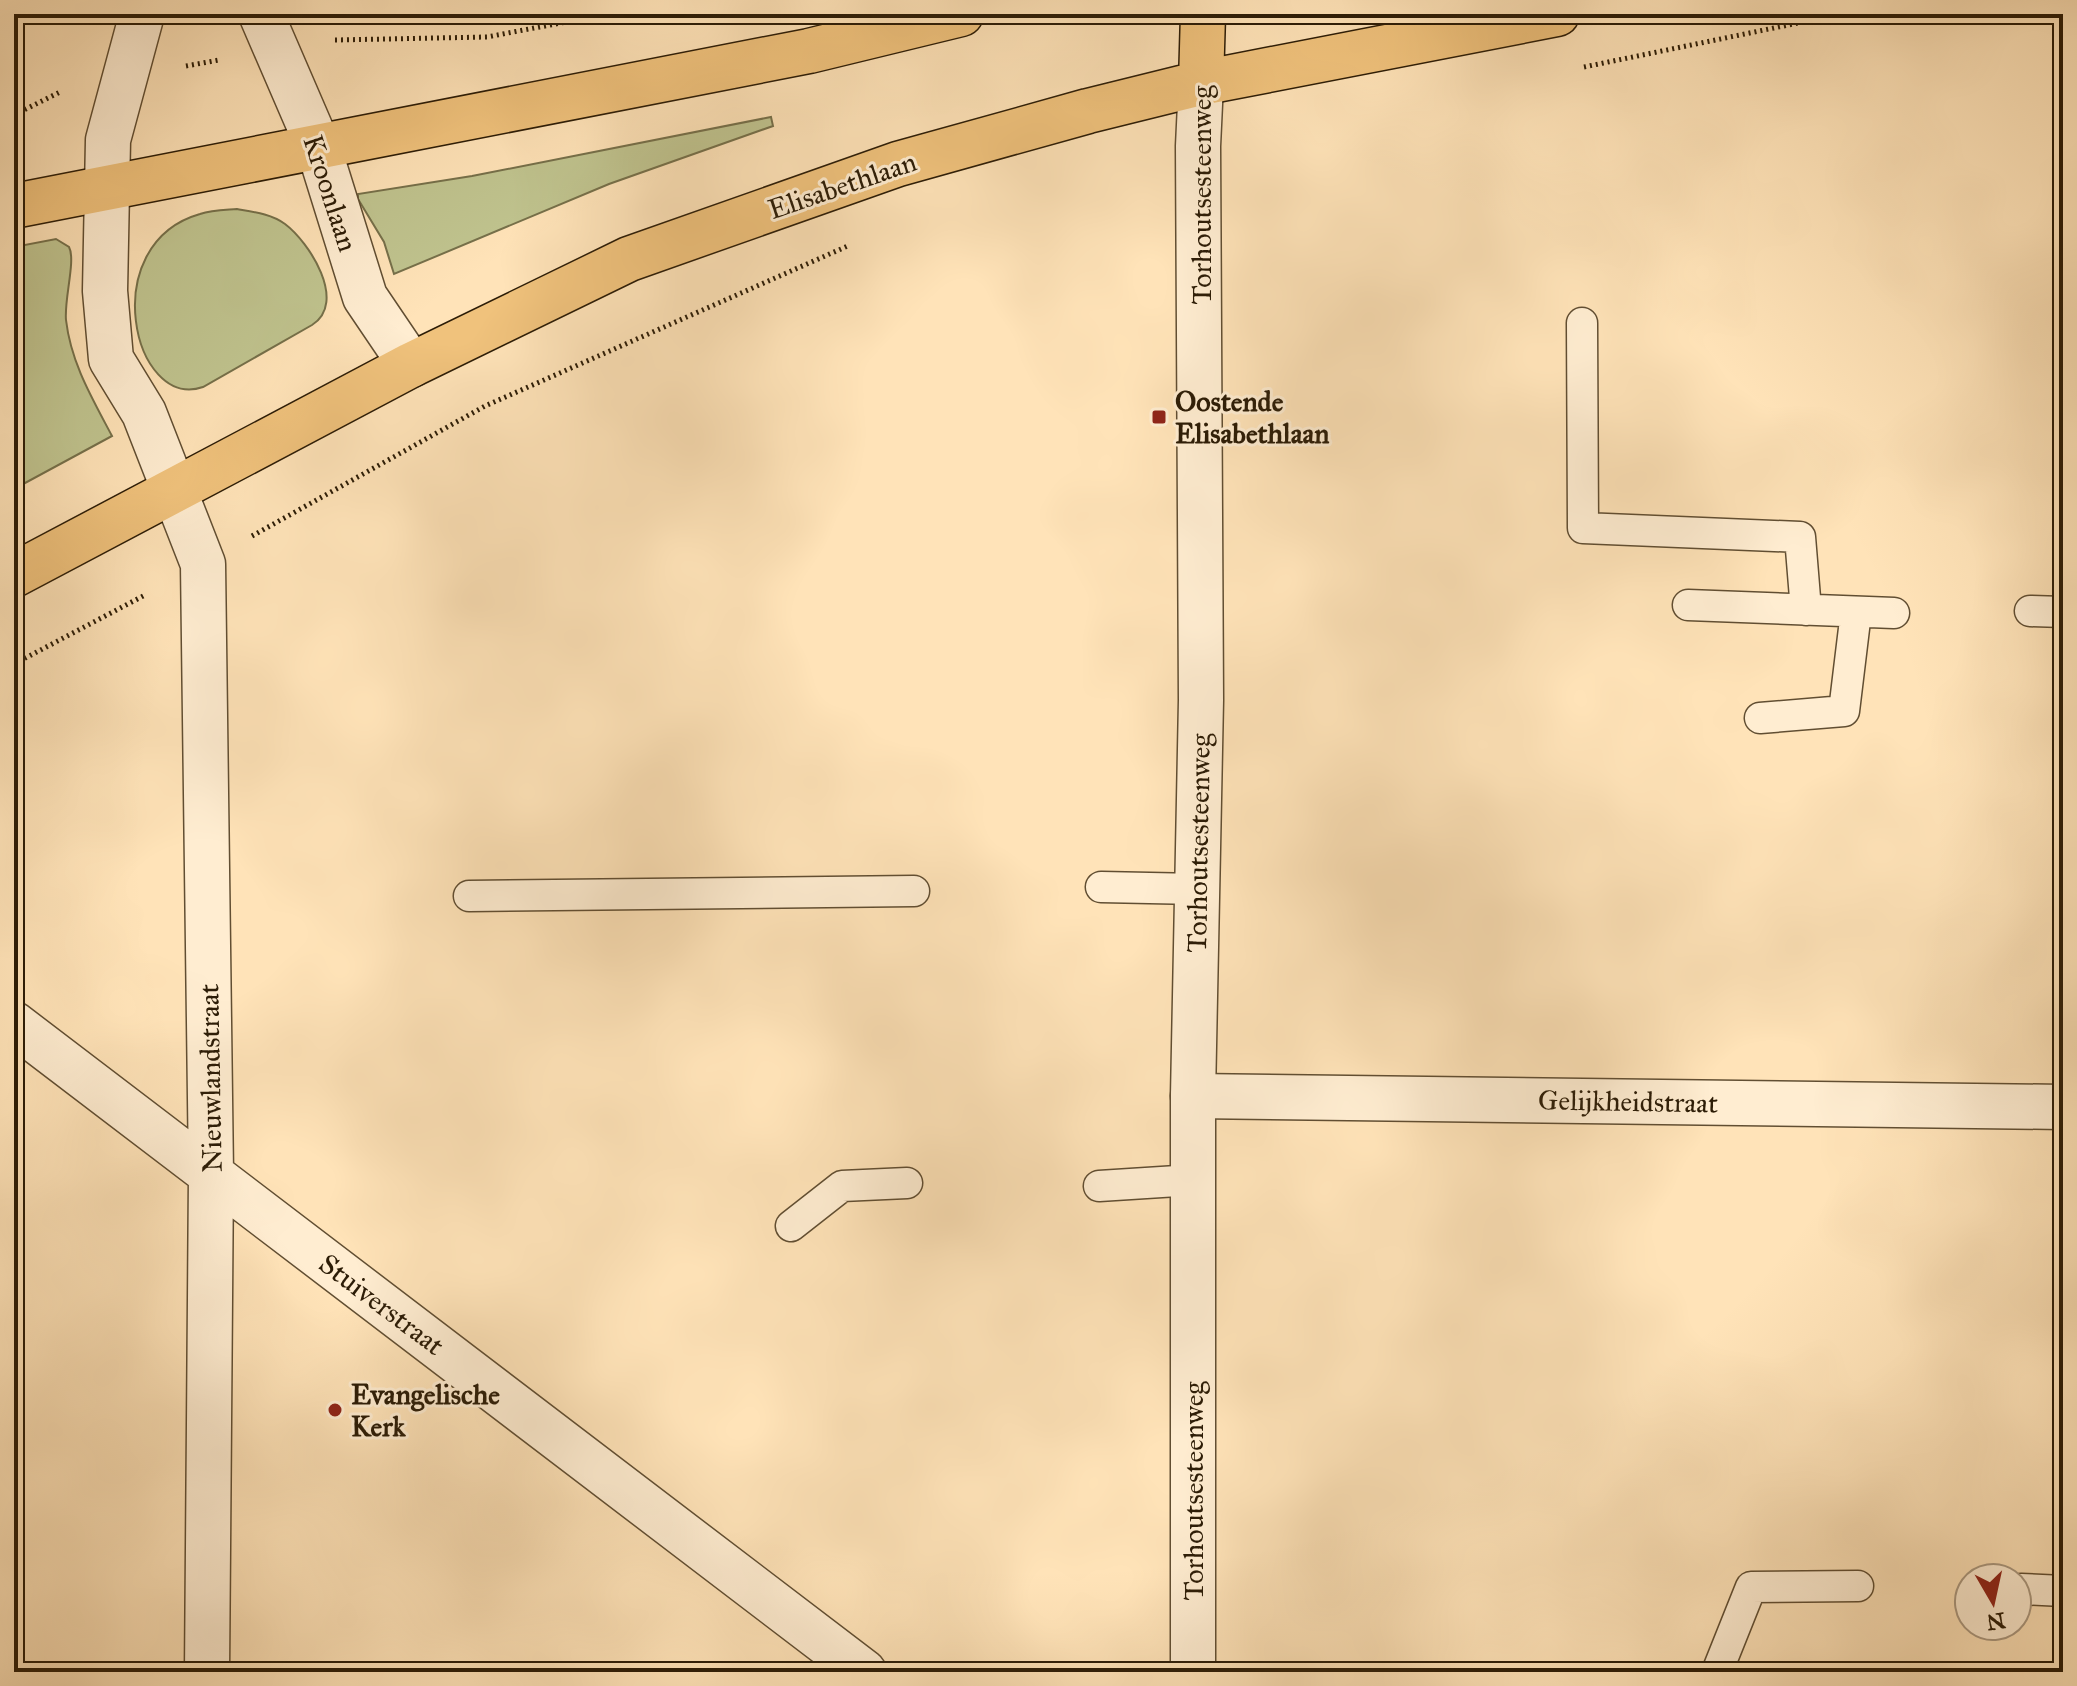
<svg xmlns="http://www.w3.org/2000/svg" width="2077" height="1686" font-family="'IM FELL Great Primer',serif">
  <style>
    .green { fill: #c0c48f; stroke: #76704a; stroke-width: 2 }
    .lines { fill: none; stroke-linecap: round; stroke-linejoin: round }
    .service-casing { stroke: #614e32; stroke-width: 33 }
    .minor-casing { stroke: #614e32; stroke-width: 47 }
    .tertiary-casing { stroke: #614e32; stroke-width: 47 }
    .primary-casing { stroke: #2c1c06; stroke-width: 47 }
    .path { stroke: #2c1c06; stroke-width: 5; stroke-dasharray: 2 4; stroke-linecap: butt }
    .service { stroke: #ffedd1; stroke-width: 30 }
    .minor { stroke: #ffedd1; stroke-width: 44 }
    .tertiary { stroke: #ffedd1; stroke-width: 44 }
    .primary { stroke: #f0c27c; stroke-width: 44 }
    .poi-dot { fill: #8f2418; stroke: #ffedd1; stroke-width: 3 }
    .labels { text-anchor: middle; stroke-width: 6; stroke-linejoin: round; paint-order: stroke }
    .street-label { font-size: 28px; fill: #2c1c06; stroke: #ffedd1 }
    .poi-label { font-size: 28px; font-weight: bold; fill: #2c1c06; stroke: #ffedd1; text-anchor: start }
  </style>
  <rect width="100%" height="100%" fill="#ffe3b8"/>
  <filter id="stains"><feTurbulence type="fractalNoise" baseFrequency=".0025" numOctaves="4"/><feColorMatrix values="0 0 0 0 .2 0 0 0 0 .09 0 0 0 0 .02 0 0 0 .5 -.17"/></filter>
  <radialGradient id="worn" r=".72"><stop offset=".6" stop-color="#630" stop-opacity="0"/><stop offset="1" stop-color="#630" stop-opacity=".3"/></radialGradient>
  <!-- green -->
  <path class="green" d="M771 117 773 126 609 184 394 274 384 242 358 199V194L472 176Z
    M237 209C254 212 271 214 285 224 309 242 348 302 312 325L203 387C133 411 95 244 200 214 212 210 225 210 237 209Z
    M56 239 69 247C76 260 64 299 66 320 71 363 92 398 112 436L14 489V247Z"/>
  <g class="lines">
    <!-- service casing -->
    <g class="service-casing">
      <path id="service" d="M1582 323 1583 528 1800 537 1806 610
        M1688 605 1894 613
        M2030 611 2063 612
        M1760 718 1844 711 1856 612
        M1101 887 1198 889
        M469 896 914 891
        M1099 1186 1193 1180
        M791 1226 842 1186 907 1183
        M2021 1589 2063 1591
        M1717 1672 1751 1587 1858 1586"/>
    </g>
    <!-- minor casing -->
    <g class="minor-casing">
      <path id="minor" d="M142 14 108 140 105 291 111 359 144 413 203 564 211 1174 207 1672
        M261 14 318 146 365 297 411 365
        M14 1024 864 1672
        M1193 1096 2063 1107"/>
    </g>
    <!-- tertiary casing -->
    <g class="tertiary-casing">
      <path id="tertiary" d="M1193 1672V1096L1201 700 1198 146 1201 83"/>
    </g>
    <!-- primary casing -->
    <g class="primary-casing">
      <path id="primary" d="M1201 83 1203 14
        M14 206 809 51 961 14
        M14 575 411 365 629 259 898 164 1088 111 1201 83 1557 14"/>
    </g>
    <!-- path -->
    <path class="path" d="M335 40 487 37 608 14
      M186 66 219 60
      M1584 67 1842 14
      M14 115 62 91
      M252 536 485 406 850 245
      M14 664 145 595"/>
    <!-- service -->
    <use href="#service" class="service"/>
    <!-- minor -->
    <use href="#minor" class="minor"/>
    <!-- tertiary -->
    <use href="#tertiary" class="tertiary"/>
    <!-- primary -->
    <use href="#primary" class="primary"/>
  </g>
  <!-- markers -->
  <g class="poi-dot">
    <rect x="1151" y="409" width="16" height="16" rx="4"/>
    <circle cx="335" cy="1410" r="8"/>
  </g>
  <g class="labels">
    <!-- street labels -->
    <g class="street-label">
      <text transform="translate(842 185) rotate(-19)" y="10">Elisabethlaan</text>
      <text transform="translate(331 193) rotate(72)" y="10">Kroonlaan</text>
      <text transform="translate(1201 195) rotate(-90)" y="10">Torhoutsesteenweg</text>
      <text transform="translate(1198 843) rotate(-89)" y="10">Torhoutsesteenweg</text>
      <text transform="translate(210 1078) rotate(-91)" y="10">Nieuwlandstraat</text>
      <text transform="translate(1628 1101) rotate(1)" y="10">Gelijkheidstraat</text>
      <text transform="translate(382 1304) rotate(37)" y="10">Stuiverstraat</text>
      <text transform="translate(1193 1491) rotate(-90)" y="10">Torhoutsesteenweg</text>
    </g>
    <!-- poi labels -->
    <g class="poi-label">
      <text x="1175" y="411">Oostende<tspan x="1175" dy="32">Elisabethlaan</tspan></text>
      <text x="351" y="1404">Evangelische<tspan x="351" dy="32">Kerk</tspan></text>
    </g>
  </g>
  <!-- margin -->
  <rect width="2077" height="1686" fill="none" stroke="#ffe3b8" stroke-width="48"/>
  <rect x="16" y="16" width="2045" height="1654" fill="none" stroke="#2c1c06" stroke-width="4"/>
  <rect x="24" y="24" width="2029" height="1638" fill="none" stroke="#2c1c06" stroke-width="2"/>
  <!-- north arrow -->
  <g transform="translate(1993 1602) rotate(171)"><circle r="38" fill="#ffedd1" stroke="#ab9980" stroke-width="2"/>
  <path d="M0-6L14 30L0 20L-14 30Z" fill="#8f2418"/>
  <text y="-12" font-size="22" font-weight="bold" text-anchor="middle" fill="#2c1c06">N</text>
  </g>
  <rect width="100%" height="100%" filter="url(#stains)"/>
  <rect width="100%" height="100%" fill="url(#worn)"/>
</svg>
